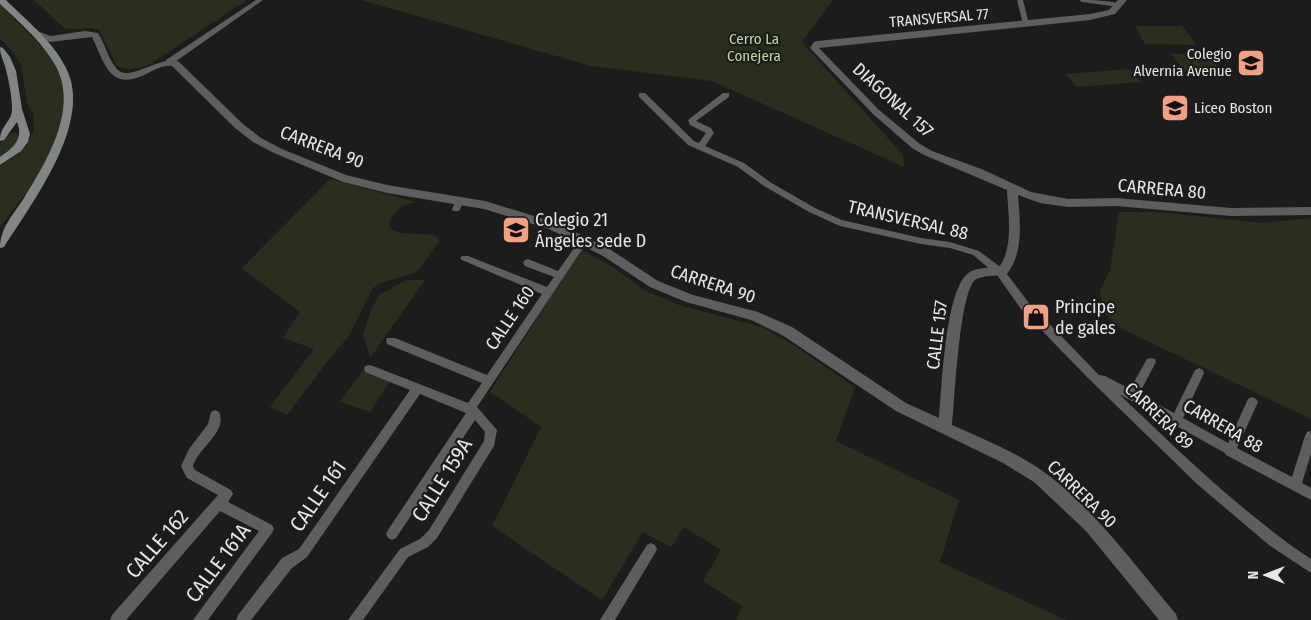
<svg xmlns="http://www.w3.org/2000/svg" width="1311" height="620" font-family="'Fira Sans Condensed',sans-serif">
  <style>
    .green { fill: #2a2e1d }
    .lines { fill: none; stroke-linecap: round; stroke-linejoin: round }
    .minor { fill: #5d5f5f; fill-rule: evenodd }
    .tertiary { fill: #5d5f5f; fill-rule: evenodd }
    .secondary { fill: #828585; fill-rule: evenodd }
    .labels { text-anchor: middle; stroke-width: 4.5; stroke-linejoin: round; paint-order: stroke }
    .far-street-label { font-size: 15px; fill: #e5e7e6; stroke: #1a1d1c }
    .far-park-label { font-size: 15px; fill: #c4d599; stroke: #1a1d1c }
    .far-poi-label { font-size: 15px; fill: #e5e7e6; stroke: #1a1d1c; text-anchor: end }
    .street-label { font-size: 18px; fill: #e5e7e6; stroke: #1a1d1c }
    .poi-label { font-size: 18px; fill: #e5e7e6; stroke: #1a1d1c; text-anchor: start }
    .near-street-label { font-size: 21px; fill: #e5e7e6; stroke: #1a1d1c }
  </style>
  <rect width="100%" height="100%" fill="#1a1d1c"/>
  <!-- green -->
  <path class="green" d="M34 0H247L155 61C143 68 130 72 117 66L99 30C88 25 76 32 64 28Z
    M361 0H833L802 42 903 155 904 167 712 81 591 66Z
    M0 4 50 55 64 78V122L50 156 28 191 0 227V167L27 145 34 130 33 114 27 103 21 65 13 52 0 38Z
    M1135 26H1182L1197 45 1145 44Z
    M1171 54H1207L1223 71H1185Z
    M1129 69 1141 82 1076 87 1066 74Z
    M15 132 18 135 19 141 0 159V144L7 134Z
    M330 179 416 202C403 205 393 210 389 223L392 230C406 236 422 232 436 236L439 241 421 267 414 273 380 283 372 289 349 336 333 354 287 415 270 407 314 349 283 338 300 312 242 268Z
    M1119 212H1158L1263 223 1311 218V419L1120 328 1103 312 1100 291 1110 270Z
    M581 249 615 268 644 290 679 305 762 327 794 345 855 387 836 441 959 500 940 562 1066 620H736L742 606 703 581 721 550 684 527 671 547 643 532 602 600 492 526 541 427 490 392Z
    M406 280H425L370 358 363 334 372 308 379 295Z
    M362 371 391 380 370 412 340 402Z"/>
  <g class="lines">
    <!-- minor -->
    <path class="minor" d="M256 0H263L172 64H166V60Z
      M1017 0H1023L1029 24 1028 25 1023 24Z
      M1079 0C1092 0 1111 0 1122 5L1119 7 1082 2Z
      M639 93H645L694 141 699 143 706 133 690 125 688 120 723 93H729V97L696 121 711 128 714 133 705 146 744 163 770 182 815 208 842 220 921 238 950 242 979 251 1003 269 1029 303 1099 375 1105 376 1130 389 1147 359 1151 358 1155 359 1156 362 1139 394 1174 413 1195 370 1199 368 1203 370 1204 373 1183 418 1228 443 1248 399 1252 397 1256 399 1258 402 1237 448 1292 477 1305 436 1307 432 1311 431V454L1302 483 1311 488V500L1226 455 1225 453 1119 394C1181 453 1241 512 1311 559V573L1269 545 1197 484 1087 377 1021 309 997 275 973 255 950 248 921 244 840 226 809 212 764 186 738 167 688 145 639 97Z
      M460 198 464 201 459 211H453L452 209 457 199Z
      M580 243 585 246 583 248 477 407 497 430 494 446 437 538 428 547 408 557 363 620H348L400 549 420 539 429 530 484 441 485 432 475 420 396 538 392 540 388 538 386 534 388 530 466 413 420 394 307 557 292 568 251 620H236L238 615 282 558 299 549 410 390 365 372 364 369 365 366 369 365 373 366 468 403 482 383 387 344 386 341 387 338H395L487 375 542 294 462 260 460 258 462 256H468L547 287 554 277 525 266 523 263 525 260 528 259 558 271 577 244Z
      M215 410 219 412C228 432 198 448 193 466L195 470 231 490 233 494 228 502 272 525 274 529 272 533 208 620H193L259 531 220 511 126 620H110L112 615 218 495 187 478 181 466 189 449 208 424 211 412Z
      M651 543 655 545 657 549 655 553 615 620H600L647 545Z"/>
    <!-- tertiary -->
    <path class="tertiary" d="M1118 0H1127L1115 14 1090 20 819 48 879 110 920 144 932 151 984 170 1031 192 1068 199 1116 198 1231 208 1311 207V215L1231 216 1116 206 1068 207 1040 203 1018 195C1020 222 1024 252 1007 274 998 277 981 274 974 281 959 299 955 398 952 425 983 439 1016 452 1044 472 1094 508 1136 567 1176 614L1178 620H1159L1086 531 1034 482 1003 463 896 411 782 335 751 320 686 302 650 287 603 256 549 229 484 209 387 193 343 182 274 153 253 142 235 128 172 66C163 65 155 70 146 74 110 92 105 64 92 37L50 42 30 33 34 30 51 36 85 31 98 33C105 44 108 58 116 68 127 84 157 56 178 61L243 124 261 138 282 149 346 175 387 185 485 201 557 223 611 250 658 281 693 295 758 312 792 327 906 403 939 418C942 386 945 297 966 275 973 267 989 268 999 267 1014 248 1008 213 1007 190L924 155 912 148 873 114 810 48 814 42 817 41 1090 14 1109 10Z"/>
    <!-- secondary -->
    <path class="secondary" d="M0 0H6C27 21 53 41 66 68 94 122 32 203 4 247L0 248C0 228 13 215 24 198 48 159 82 104 52 60 38 38 18 21 0 4Z
      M0 47 3 48 10 57 16 71 22 109 30 134 28 142 21 151 0 165V157C13 148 24 139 17 122L4 140 0 141C0 125 12 122 12 109 12 97 9 81 6 70 4 61 0 56 0 47Z"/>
  </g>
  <!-- icons -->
  <defs>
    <g id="school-square" transform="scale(1.4375)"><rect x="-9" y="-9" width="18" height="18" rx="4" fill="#f2a081" stroke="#1a1d1c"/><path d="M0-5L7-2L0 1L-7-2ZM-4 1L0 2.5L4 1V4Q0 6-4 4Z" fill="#111"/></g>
    <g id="shop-square" transform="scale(1.4375)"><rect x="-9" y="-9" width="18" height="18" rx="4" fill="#f2a081" stroke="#1a1d1c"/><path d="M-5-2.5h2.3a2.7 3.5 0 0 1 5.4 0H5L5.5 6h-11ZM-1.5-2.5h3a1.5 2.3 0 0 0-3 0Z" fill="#111"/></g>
  </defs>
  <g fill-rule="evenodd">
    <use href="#school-square" x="1251" y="63"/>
    <use href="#school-square" x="1175" y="108"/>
    <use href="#school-square" x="516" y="230"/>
    <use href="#shop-square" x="1036" y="317"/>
  </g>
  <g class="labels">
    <!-- far-street labels -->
    <g class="far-street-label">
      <text transform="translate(939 18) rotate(-5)" y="5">TRANSVERSAL 77</text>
    </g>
    <!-- far-park labels -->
    <g class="far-park-label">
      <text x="754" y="44">Cerro La<tspan x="754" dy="17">Conejera</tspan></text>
    </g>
    <!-- far-poi labels -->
    <g class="far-poi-label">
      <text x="1232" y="59">Colegio<tspan x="1232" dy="17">Alvernia Avenue</tspan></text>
      <text x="1194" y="113" text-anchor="start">Liceo Boston</text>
    </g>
    <!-- street labels -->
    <g class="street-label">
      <text transform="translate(893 100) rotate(42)" y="6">DIAGONAL 157</text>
      <text transform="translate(322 147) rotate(21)" y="6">CARRERA 90</text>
      <text transform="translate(1162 189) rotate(5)" y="6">CARRERA 80</text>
      <text transform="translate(908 220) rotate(13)" y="6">TRANSVERSAL 88</text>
      <text transform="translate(713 284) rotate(18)" y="6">CARRERA 90</text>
      <text transform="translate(510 318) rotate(-56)" y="6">CALLE 160</text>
      <text transform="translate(937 335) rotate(-83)" y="6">CALLE 157</text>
      <text transform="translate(1159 416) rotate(44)" y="6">CARRERA 89</text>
      <text transform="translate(1223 426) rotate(30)" y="6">CARRERA 88</text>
      <text transform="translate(1082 494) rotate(44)" y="6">CARRERA 90</text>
    </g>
    <!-- poi labels -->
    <g class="poi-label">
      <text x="535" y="226">Colegio 21<tspan x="535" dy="21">Ángeles sede D</tspan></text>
      <text x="1055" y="313">Principe<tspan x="1055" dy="21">de gales</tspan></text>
    </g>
    <!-- near-street labels -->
    <g class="near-street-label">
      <text transform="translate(442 480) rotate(-58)" y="7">CALLE 159A</text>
      <text transform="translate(318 496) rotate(-55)" y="7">CALLE 161</text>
      <text transform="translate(157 544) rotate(-49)" y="7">CALLE 162</text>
      <text transform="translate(218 563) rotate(-53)" y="7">CALLE 161A</text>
    </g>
  </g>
  <!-- north arrow -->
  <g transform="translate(1266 575) rotate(270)" stroke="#1a1d1c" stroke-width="4" paint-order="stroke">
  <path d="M0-4L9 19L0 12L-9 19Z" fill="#e5e7e6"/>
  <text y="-8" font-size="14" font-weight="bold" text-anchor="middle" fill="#e5e7e6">N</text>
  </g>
</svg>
